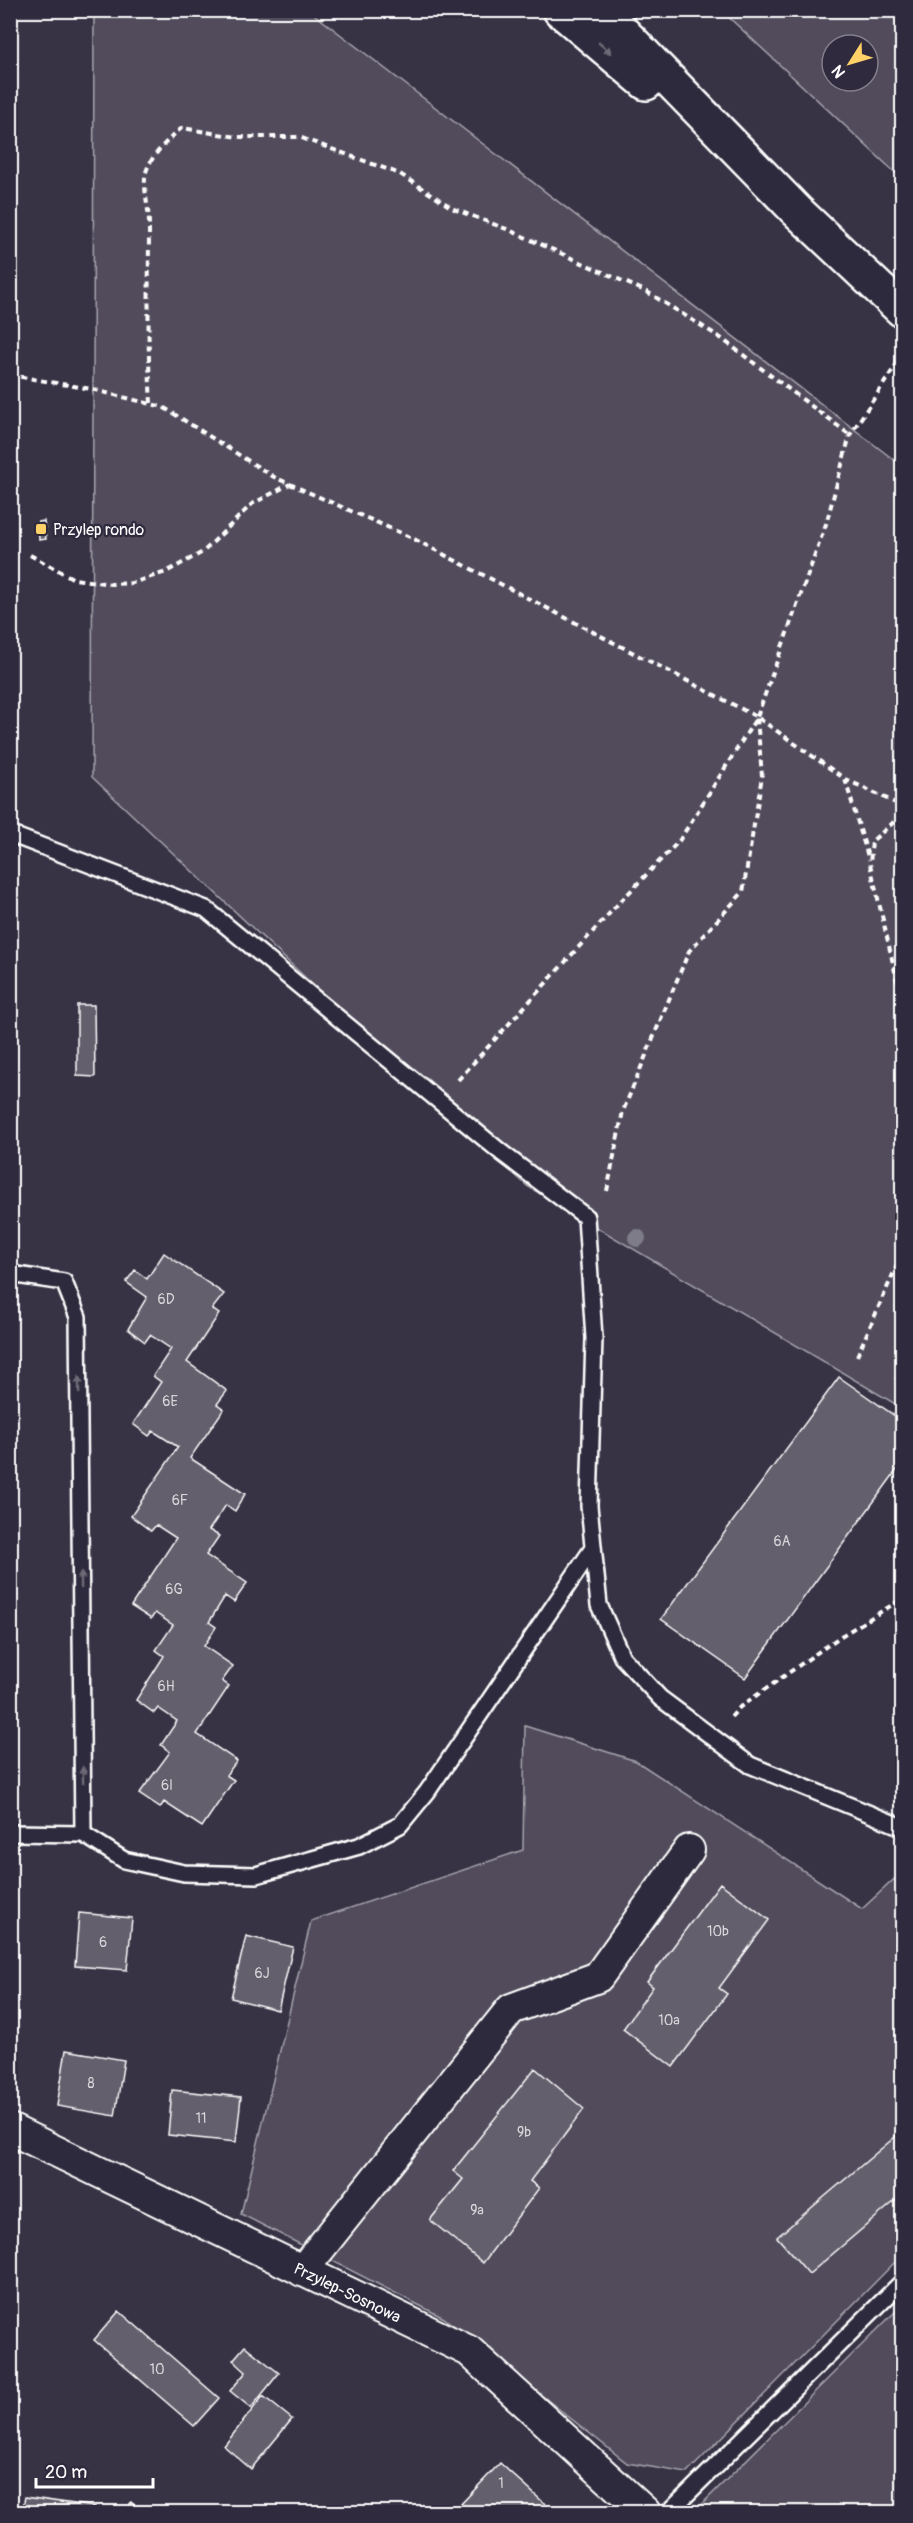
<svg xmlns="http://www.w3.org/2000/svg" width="913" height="2523" font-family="Pangolin,sans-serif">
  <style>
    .green { fill: #514c5c; stroke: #a8a6ae; stroke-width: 1.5; fill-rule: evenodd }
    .building { fill: #635f6d; stroke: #fff; stroke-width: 1.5 }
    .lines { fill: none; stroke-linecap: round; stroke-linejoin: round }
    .service-casing { stroke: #fff; stroke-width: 20 }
    .minor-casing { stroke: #fff; stroke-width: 34 }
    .primary-casing { stroke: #fff; stroke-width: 38 }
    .path { stroke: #fff; stroke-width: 4; stroke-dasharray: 6 4.5; stroke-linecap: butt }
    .service { stroke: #2f2a3d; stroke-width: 15 }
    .minor { stroke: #2f2a3d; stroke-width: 30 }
    .primary { stroke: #2f2a3d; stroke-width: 33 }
    .tree { fill: #7e7c88 }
    .oneway { fill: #6d6a77 }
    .poi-dot { fill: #ffd166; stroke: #2f2a3d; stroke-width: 2 }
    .labels { text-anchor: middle; stroke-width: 4.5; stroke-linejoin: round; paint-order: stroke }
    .number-label { font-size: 14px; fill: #d8d7da }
    .poi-label { font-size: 16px; fill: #fff; stroke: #2f2a3d; text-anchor: start }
    .street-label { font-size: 16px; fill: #fff; stroke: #2f2a3d }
  </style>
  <rect width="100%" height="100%" fill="#373345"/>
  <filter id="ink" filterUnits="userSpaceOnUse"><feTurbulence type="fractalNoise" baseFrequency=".0167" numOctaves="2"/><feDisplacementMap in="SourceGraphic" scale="12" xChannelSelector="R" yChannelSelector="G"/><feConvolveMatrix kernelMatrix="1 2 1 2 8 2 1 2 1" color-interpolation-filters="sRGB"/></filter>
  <g filter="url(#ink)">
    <!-- green -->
    <path class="green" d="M94 11H310L902 466V1408L527 1186 92 777Z
      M722 11H902V179ZM832 45H868V81H832Z
      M525 1726 636 1761 862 1909 902 1872V2255L687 2473 627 2463 444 2318 241 2214 311 1921 523 1850Z
      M902 2305V2512H694Z"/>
    <!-- building -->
    <path class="building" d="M44 521 46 539 39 540 38 522Z
      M77 1005H94L95 1077 77 1076Z
      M164 1253 224 1294 212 1309 219 1314 187 1362 227 1391 217 1404 224 1409 190 1458 245 1494 235 1511 226 1505 209 1530 219 1536 206 1555 247 1583 234 1602 225 1596 209 1622 216 1627 204 1646 233 1666 222 1681 229 1686 197 1734 237 1761 226 1775 234 1780 202 1827 164 1802 160 1808 139 1794 170 1752 161 1745 177 1721 158 1708 154 1713 136 1700 164 1656 156 1650 173 1625 155 1613 151 1619 131 1606 176 1538 156 1525 151 1531 131 1516 178 1447 153 1431 149 1436 133 1424 161 1382 153 1376 171 1349 150 1335 145 1342 128 1329 147 1297 126 1282 135 1270 147 1279Z
      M839 1377 902 1421V1463L745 1678 661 1619Z
      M720 1883 769 1920 719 1988 727 1994 673 2067 623 2029 653 1987 647 1982Z
      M79 1913 132 1918 127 1970 75 1966Z
      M246 1936 293 1947 278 2010 231 1998Z
      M66 2050 124 2060 115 2116 57 2106Z
      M535 2068 584 2109 530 2181 539 2188 483 2263 430 2220 463 2179 453 2171Z
      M172 2090 241 2097 236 2142 168 2135Z
      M902 2131V2195L809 2274 777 2237Z
      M119 2311 219 2398 194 2426 94 2340Z
      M245 2346 279 2373 251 2408 230 2391 246 2372 233 2360Z
      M263 2396 292 2419 251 2469 224 2446Z
      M500 2463 554 2512H470L461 2504Z
      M25 2497 95 2507 94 2512H22Z
      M131 2502 143 2512H126Z"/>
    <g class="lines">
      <!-- service casing -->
      <g class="service-casing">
        <path id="service" d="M10 834 206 909 502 1153 586 1217 594 1338 589 1506 599 1605 622 1657 660 1698 750 1765 902 1827
          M10 1274 64 1282 78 1317 83 1834
          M10 1833 83 1834 124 1860 184 1873 256 1875 359 1846 400 1825 427 1792 593 1548
          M669 2512 902 2282"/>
      </g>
      <!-- minor casing -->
      <g class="minor-casing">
        <g id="minor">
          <path id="s1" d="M10 2129 469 2351 645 2512"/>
          <path d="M302 2271 511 2009 598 1977 689 1850"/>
        </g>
      </g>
      <!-- primary casing -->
      <g class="primary-casing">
        <path id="primary" d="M560 10 646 83
          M601 10 797 211 902 310"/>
      </g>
      <!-- path -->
      <path class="path" d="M10 375 91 389 163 407 274 477 412 538 757 717 845 779 902 806
        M151 403C147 344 149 284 149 224 149 209 144 193 145 178 146 160 169 138 182 128L237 137H299L400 174 454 209 509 230 647 292 718 336 850 435
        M30 555 74 579 111 584 132 583 166 572 203 552 252 504 290 484
        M845 779 869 860
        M902 815 872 841 870 864 902 1002
        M458 1080 617 905 679 841 757 717 826 524 850 435 902 356
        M607 1191 623 1111 689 951 743 892 762 776 757 718
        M857 1356 902 1254
        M895 1377 902 1379
        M731 1717 740 1707 841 1636 902 1599"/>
      <!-- service -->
      <use href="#service" class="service"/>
      <!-- minor -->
      <use href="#minor" class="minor"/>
      <!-- primary -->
      <use href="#primary" class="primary"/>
    </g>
    <!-- trees -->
    <circle class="tree" cx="637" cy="1238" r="9"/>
    <!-- one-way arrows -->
    <defs><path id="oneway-solid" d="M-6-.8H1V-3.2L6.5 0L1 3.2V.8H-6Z" transform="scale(1.5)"/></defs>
    <g class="oneway">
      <use href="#oneway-solid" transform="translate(605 48) rotate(40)"/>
      <use href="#oneway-solid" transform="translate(79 1385) rotate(-91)"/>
      <use href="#oneway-solid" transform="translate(81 1580) rotate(-91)"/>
      <use href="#oneway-solid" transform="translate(83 1775) rotate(-91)"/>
    </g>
  </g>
  <!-- markers -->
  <rect class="poi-dot" x="35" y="523" width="12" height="12" rx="3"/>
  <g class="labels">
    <!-- number labels -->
    <g class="number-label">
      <text x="166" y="1304">6D</text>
      <text x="170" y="1406">6E</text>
      <text x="180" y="1505">6F</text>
      <text x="782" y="1546">6A</text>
      <text x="174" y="1594">6G</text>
      <text x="166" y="1691">6H</text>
      <text x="167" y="1790">6I</text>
      <text x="718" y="1936">10b</text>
      <text x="103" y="1947">6</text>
      <text x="262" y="1978">6J</text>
      <text x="669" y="2025">10a</text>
      <text x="91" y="2088">8</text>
      <text x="201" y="2123">11</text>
      <text x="524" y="2137">9b</text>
      <text x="477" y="2215">9a</text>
      <text x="157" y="2374">10</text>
      <text x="501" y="2488">1</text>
    </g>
    <!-- poi labels -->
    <g class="poi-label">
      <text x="53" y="535">Przylep rondo</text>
    </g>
    <!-- street labels -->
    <g class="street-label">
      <text dy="6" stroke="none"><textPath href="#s1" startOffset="375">Przylep-Sosnowa</textPath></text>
    </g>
  </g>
  <!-- margin -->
  <rect width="913" height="2523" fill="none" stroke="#2f2a3d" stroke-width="36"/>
  <rect x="18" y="18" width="877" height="2487" fill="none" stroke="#fff" stroke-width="2" filter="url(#ink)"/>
  <!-- north arrow -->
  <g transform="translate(850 63) rotate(233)"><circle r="28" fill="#2f2a3d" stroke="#827f8b" stroke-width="1.5"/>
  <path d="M0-4.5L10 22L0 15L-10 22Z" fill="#ffd166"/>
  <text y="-9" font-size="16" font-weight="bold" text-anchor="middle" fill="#ffffff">N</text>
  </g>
  <!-- scale -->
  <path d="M36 2478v9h117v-9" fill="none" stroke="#ffffff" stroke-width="3"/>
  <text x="45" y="2478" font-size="18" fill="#ffffff" stroke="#2f2a3d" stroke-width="4.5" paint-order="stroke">20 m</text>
</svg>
